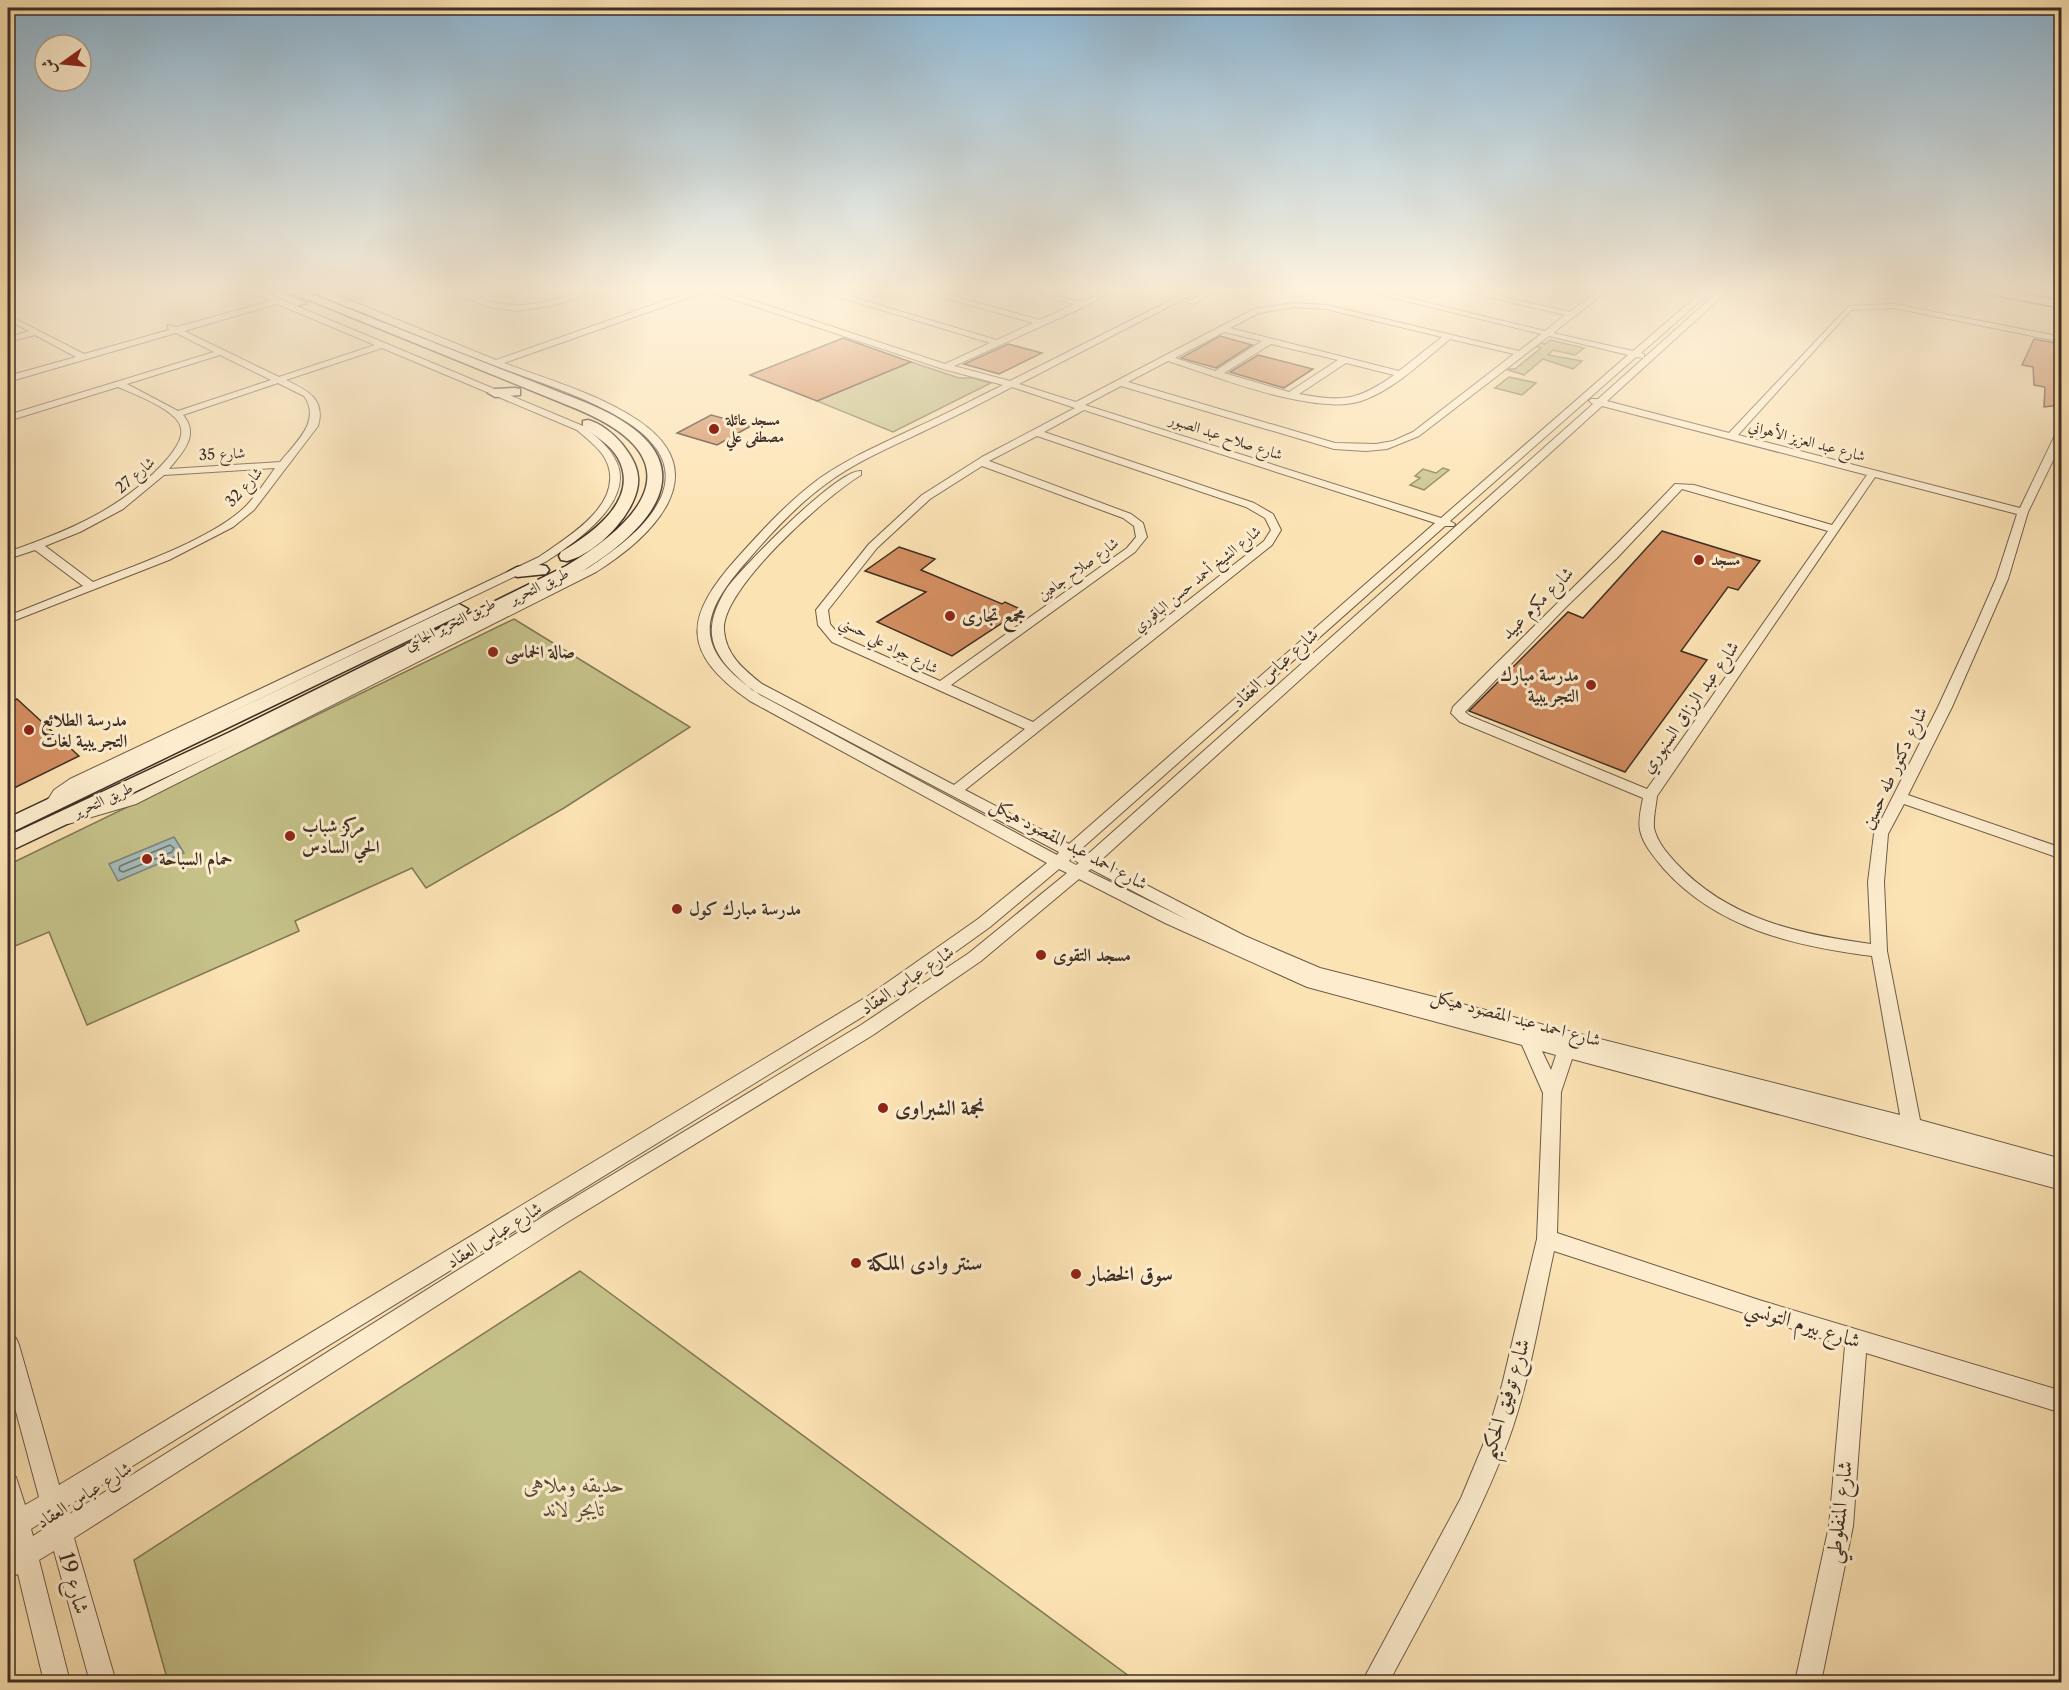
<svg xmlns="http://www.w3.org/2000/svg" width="2069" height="1690" font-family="'Libre Caslon Text',Amiri,serif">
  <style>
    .green { fill: #c5c289; stroke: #827857; stroke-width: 1.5 }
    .water { fill: #a5bbb9; stroke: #7c837e; stroke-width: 1.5 }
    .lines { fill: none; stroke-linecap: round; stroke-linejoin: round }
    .shore { stroke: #72746f; stroke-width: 1.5 }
    .building { fill: #d38e61; stroke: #3e2e25; stroke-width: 1.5 }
    .street-casing { stroke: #6e5b49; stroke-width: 2 }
    .secondary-casing { stroke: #3e2e25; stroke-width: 3 }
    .street { fill: #fdedce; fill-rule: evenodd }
    .secondary { fill: #fdedce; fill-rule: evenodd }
    .poi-dot { fill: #8f2418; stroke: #fdedce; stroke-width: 2 }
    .labels { text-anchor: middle; stroke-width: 6; stroke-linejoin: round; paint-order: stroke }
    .far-poi-label { font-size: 15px; font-weight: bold; fill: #3e2e25; stroke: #fdedce; text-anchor: start }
    .far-street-label { font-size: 15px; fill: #3e2e25; stroke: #fdedce }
    .street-label { font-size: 18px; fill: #3e2e25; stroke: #fdedce }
    .poi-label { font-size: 18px; font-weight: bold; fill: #3e2e25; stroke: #fdedce; text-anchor: start }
    .near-poi-label { font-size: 21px; font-weight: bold; fill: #3e2e25; stroke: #fdedce; text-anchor: start }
    .near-street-label { font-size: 21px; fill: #3e2e25; stroke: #fdedce }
    .near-park-label { font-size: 21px; font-style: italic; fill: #594c39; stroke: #fdedce }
  </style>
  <rect width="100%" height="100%" fill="#fce3b4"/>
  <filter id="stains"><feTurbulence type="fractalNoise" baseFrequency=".00333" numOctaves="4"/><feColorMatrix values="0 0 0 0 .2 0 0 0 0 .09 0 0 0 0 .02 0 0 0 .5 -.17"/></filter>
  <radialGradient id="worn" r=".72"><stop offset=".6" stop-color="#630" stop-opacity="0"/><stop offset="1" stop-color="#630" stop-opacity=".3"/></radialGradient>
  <!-- green -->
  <path class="green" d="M1550 340 1584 348 1575 355 1553 350 1548 355 1582 361 1573 369 1543 359 1524 375 1505 369H1515L1541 348 1533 345 1537 342 1545 344Z
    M911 362 959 378H973L991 383 893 432 817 401Z
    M1509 377 1536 383 1522 395 1495 388Z
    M1443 468 1449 470 1424 490 1410 485 1420 478 1415 476 1423 469 1436 473Z
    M514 619 690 727 564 808 426 888 412 868 295 921 299 931 87 1025 49 932 8 949V865Z
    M580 1271 1137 1682H168L134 1560Z"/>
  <!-- water -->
  <path class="water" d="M174 837 184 853 118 881 109 864Z"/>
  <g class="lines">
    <!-- shore -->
    <path class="shore" d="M170 845 174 848 172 852 123 872 119 870 120 866Z"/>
  </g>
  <!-- building -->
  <path class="building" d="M1220 336 1252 345 1216 368 1181 358Z
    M843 338 911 362 817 401 750 375Z
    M2034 339 2061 344V405L2044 407 2045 387 2034 385 2033 367 2022 365Z
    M1008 344 1042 353 999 374 964 364Z
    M1258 355 1313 369 1284 388 1230 372Z
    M711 415 751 426 717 445 677 433Z
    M1662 531 1760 561 1738 590 1728 587 1681 651 1707 660 1625 772 1469 711 1568 612 1583 618Z
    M899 547 935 559 921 570 1002 604 1005 602 1022 610 952 656 877 622 926 592 865 571Z
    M17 699 79 756 8 791V703Z"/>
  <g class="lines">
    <!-- street casing -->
    <g class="street-casing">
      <path id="street" d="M245 289H256L583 426C597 437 610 447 617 463 634 503 574 543 547 561L80 785 64 796 55 810H45L43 807 54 790 70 779 539 557C566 538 622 506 608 465 603 450 588 440 577 430L382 348 286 380C307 390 326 399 318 426L254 510 233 527 169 560 8 623V616L83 586 35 550 8 559V552C68 531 125 508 168 458 175 449 185 437 180 425 174 409 134 394 118 387L8 421V415L214 352 176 333 8 382V376L76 357 35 335 8 342V338L29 331 8 320V315L84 354 169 330 167 325 177 327 270 301ZM277 304 375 345 279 377 184 331ZM220 355 271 380 178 411 127 384ZM278 383 304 396C322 421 295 443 280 462L169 469C183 452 200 435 183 415ZM275 468C266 481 257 494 247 505 215 538 136 565 93 582L45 546 80 532 123 509 164 475Z
        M311 289H322L496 360 698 289H718L945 364 990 343 813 289C824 289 832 293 842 294 851 295 861 289 871 289L852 297 997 340 1033 323 915 289H928L1040 320 1074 304 1023 289C1043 289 1065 301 1080 301 1092 300 1102 289 1116 289L1086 306 954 366 1010 381 1193 289H1203L1019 384 1076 402 1254 309 1294 303 1326 305 1519 351 1541 334 1357 289H1371L1545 331 1565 315 1455 289H1469L1570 312 1600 289H1609L1553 333 1633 351 1705 289H1714L1641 353 1644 354V358L1636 357 1450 521 1455 524 1454 526H1445L1080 850 1088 854 1593 404 1589 401 1591 399H1598L1721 289H1730L1607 401 1729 433 1849 306 1894 304 2062 337V342L1894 308 1851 310 1738 435 2020 508 2057 431 2062 428V442L2028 512 2008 579 1952 707 1908 795 2062 848V859L1904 804 1888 834 1884 882 1887 951 1920 1120 2062 1159V1190L1572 1059 1561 1092 1557 1233 1759 1300 2062 1391V1413L1866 1353 1853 1526 1821 1682H1795L1829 1526 1845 1346 1554 1251C1540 1314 1530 1381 1508 1441 1476 1525 1431 1603 1389 1682H1362L1461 1498 1486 1438 1502 1385 1537 1239 1543 1093 1522 1045 1307 987 1165 923 1079 879 981 961 873 1035 566 1223 74 1538 116 1682H90L54 1551 39 1560 70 1682H44L18 1574 8 1578V1552L12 1549 10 1540 8 1541V1474L16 1477 25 1505 39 1497 8 1382V1335L16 1338 19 1345 59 1485 868 996 978 919 1047 863 750 701C680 652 684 617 738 557 763 529 790 500 820 478 850 457 884 443 917 427 946 414 974 399 1003 385L943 369 708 291 504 363C549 380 599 394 639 421 718 475 650 538 596 572L136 804 68 824 63 822 61 819 63 816 126 798 588 568C623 545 691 497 656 448 629 409 540 383 496 366 453 349 411 333 369 315 351 307 327 301 311 289ZM1294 307 1326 309 1442 337 1399 371 1230 328 1259 313ZM1224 332 1262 341 1215 371 1175 358ZM1549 336 1628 355 1441 518 1085 405 1121 386 1334 449 1366 451 1387 449 1419 436ZM1450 339 1514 354 1413 432 1393 441 1376 444 1335 443 1128 382 1168 361C1215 376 1318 418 1364 400 1396 388 1424 360 1450 339ZM1271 344 1338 360 1289 392 1224 373ZM1346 363 1394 375C1357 401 1342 402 1299 394ZM1012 387 1075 408 982 457 922 495 869 544 816 610 818 625 832 642 1025 729 954 785 762 684C743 669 726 655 724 630 721 589 826 496 861 475V471C839 468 742 567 727 588 720 599 713 613 712 626 709 654 734 674 752 690L1059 852 1057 855 760 695C693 649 697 617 748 560 771 533 797 505 826 484 855 462 889 448 922 432 952 418 982 403 1012 387ZM1602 406 1867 475 1832 525 1694 485 1675 484C1603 560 1527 632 1453 707L1451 713 1460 722 1643 798C1641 809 1638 820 1640 830 1643 845 1655 858 1664 869 1718 929 1795 946 1872 956L1900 1115 1320 968 1245 936 1100 861ZM1084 410 1435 523 1069 844 965 790 1272 545 1281 530 1273 514 1254 503 1044 432ZM1037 436 1246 507 1265 518 1271 530 1264 541 1033 722 951 685 1135 552 1147 537 1143 523 1131 514 989 461ZM982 466 1123 518 1134 526 1136 537 1127 548 940 681 840 636 830 624 828 610 877 548 930 499ZM1875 477 2017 514 1996 579 1975 627 1938 707 1874 834 1868 882 1871 944C1798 934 1728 919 1676 863 1667 853 1657 842 1654 828 1653 818 1656 806 1657 796ZM1682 489 1828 531 1647 789 1470 716 1465 712 1566 607 1617 558ZM1071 858 1079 863 1076 865 1069 861ZM1059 869 1067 873 969 953 861 1025 552 1211 68 1515 66 1507 880 1006 990 927ZM1091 869 1188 920 1088 871ZM1542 1051 1556 1055 1551 1070ZM45 1520 47 1527 33 1536 31 1529Z
        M444 289C454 289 464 295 472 294 482 293 490 289 501 289L477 298C507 308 533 307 562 297 575 293 586 289 600 289L555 305 517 311 489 307Z
        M1210 289H1220L1194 304 1187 302Z"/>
    </g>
    <!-- secondary casing -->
    <g class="secondary-casing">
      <path id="secondary" d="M260 289H276L307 303 297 306Z
        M282 289H298L587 403C707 453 668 519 578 574L242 741 8 852V836L228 733 566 566C650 516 692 457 577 409Z
        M1973 289H1997L2062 301V308L1979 292Z
        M515 388 520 389V395L495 397 488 393 495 389Z
        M588 420C600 423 614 434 622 444 629 453 637 464 638 477 641 509 597 554 567 561L561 560 559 556 561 552C591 534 641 500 618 458 610 444 595 436 583 427V421Z
        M540 565 546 566 549 570 546 574 517 577 508 572 517 567Z
        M459 604 468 609 465 613 8 834V818Z"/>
    </g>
    <!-- street -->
    <use href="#street" class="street"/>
    <!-- secondary -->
    <use href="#secondary" class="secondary"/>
  </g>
  <!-- sky -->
  <linearGradient id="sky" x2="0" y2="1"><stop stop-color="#8db7d5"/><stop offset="0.55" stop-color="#fef2dd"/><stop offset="1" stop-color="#fef2dd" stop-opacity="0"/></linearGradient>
  <rect width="2069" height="526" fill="url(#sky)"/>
  <!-- markers -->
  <g class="poi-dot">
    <circle cx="714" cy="429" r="6"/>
    <circle cx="1699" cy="560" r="6"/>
    <circle cx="950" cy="616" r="6"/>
    <circle cx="493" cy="652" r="6"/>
    <circle cx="1591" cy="685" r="6"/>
    <circle cx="29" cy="730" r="6"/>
    <circle cx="290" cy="836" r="6"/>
    <circle cx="147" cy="859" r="6"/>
    <circle cx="677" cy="909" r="6"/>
    <circle cx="1041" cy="955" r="6"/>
    <circle cx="883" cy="1108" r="6"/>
    <circle cx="856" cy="1263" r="6"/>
    <circle cx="1076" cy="1274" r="6"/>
  </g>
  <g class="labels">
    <!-- far-poi labels -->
    <g class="far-poi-label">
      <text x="726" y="425">مسجد عائلة<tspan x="726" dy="17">مصطفى علي</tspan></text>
      <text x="1711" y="565">مسجد</text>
    </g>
    <!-- far-street labels -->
    <g class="far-street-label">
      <text transform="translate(1226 437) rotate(18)" y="5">شارع صلاح عبد الصبور</text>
      <text transform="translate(1807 441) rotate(15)" y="5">شارع عبد العزيز الأهواني</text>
      <text transform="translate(222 454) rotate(-3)" y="5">شارع 35</text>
      <text transform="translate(135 475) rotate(-41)" y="5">شارع 27</text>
      <text transform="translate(244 487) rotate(-48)" y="5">شارع 32</text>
      <text transform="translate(1078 569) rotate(-36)" y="5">شارع صلاح جاهين</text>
      <text transform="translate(1197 579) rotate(-39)" y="5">شارع الشيخ أحمد حسن الباقوري</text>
      <text transform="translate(539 586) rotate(-26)" y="5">طريق التحرير</text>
      <text transform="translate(450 624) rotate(-26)" y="5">طريق التحرير الجانبى</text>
      <text transform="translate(889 645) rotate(27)" y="5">شارع جواد علي حسني</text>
      <text transform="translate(103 800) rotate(-25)" y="5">طريق التحرير</text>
    </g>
    <!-- street labels -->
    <g class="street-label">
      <text transform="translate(1537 603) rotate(-45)" y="6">شارع مكرم عبيد</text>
      <text transform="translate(1275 668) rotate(-42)" y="6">شارع عباس العقاد</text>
      <text transform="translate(1690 707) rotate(-55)" y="6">شارع عبد الرزاق السنهوري</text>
      <text transform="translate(1894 768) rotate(-65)" y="6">شارع دكتور طه حسين</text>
      <text transform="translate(1069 844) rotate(28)" y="6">شارع احمد عبد المقصود هيكل</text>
      <text transform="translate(907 980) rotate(-34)" y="6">شارع عباس العقاد</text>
      <text transform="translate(1516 1018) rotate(15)" y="6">شارع احمد عبد المقصود هيكل</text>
      <text transform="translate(494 1235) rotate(-32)" y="6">شارع عباس العقاد</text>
      <text transform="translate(84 1495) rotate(-32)" y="6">شارع عباس العقاد</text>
    </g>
    <!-- poi labels -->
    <g class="poi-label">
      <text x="962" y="622">مجمع تجارى</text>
      <text x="505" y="658">صالة الخماسى</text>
      <text x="1579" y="681" text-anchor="end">مدرسة مبارك<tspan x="1579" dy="21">التجريبية</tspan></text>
      <text x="41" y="726">مدرسة الطلائع<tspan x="41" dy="21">التجريبية لغات</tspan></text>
      <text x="302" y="832">مركز شباب<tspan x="302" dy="21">الحي السادس</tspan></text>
      <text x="159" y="865">حمام السباحة</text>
      <text x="689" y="915">مدرسة مبارك كول</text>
      <text x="1053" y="961">مسجد التقوى</text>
    </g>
    <!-- near-poi labels -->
    <g class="near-poi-label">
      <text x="895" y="1115">نجمة الشبراوى</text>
      <text x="868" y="1270">سنتر وادى الملكة</text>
      <text x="1088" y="1281">سوق الخضار</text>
    </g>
    <!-- near-street labels -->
    <g class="near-street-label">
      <text transform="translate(1803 1324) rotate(17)" y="7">شارع بيرم التونسي</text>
      <text transform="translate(1505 1399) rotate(-73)" y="7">شارع توفيق الحكيم</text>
      <text transform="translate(1839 1512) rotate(-83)" y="7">شارع المنفلوطي</text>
      <text transform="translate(74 1583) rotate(74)" y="7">شارع 19</text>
    </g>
    <!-- near-park labels -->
    <g class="near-park-label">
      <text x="574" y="1492">حديقه وملاهى<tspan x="574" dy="24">تايجر لاند</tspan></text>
    </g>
  </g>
  <!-- margin -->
  <rect width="2069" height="1690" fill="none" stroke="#fce3b4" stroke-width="30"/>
  <rect x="9" y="9" width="2051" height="1672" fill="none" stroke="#3e2e25" stroke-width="3"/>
  <rect x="15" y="15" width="2039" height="1660" fill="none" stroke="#3e2e25" stroke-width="1.5"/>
  <!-- north arrow -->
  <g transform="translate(63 63) rotate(255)"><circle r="28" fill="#fdedce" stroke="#b1a18a" stroke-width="1.5"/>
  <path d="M0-4.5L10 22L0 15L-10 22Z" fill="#8f2418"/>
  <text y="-9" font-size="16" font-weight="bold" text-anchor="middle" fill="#3e2e25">ش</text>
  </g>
  <rect width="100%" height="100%" filter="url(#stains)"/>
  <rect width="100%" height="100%" fill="url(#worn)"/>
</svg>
